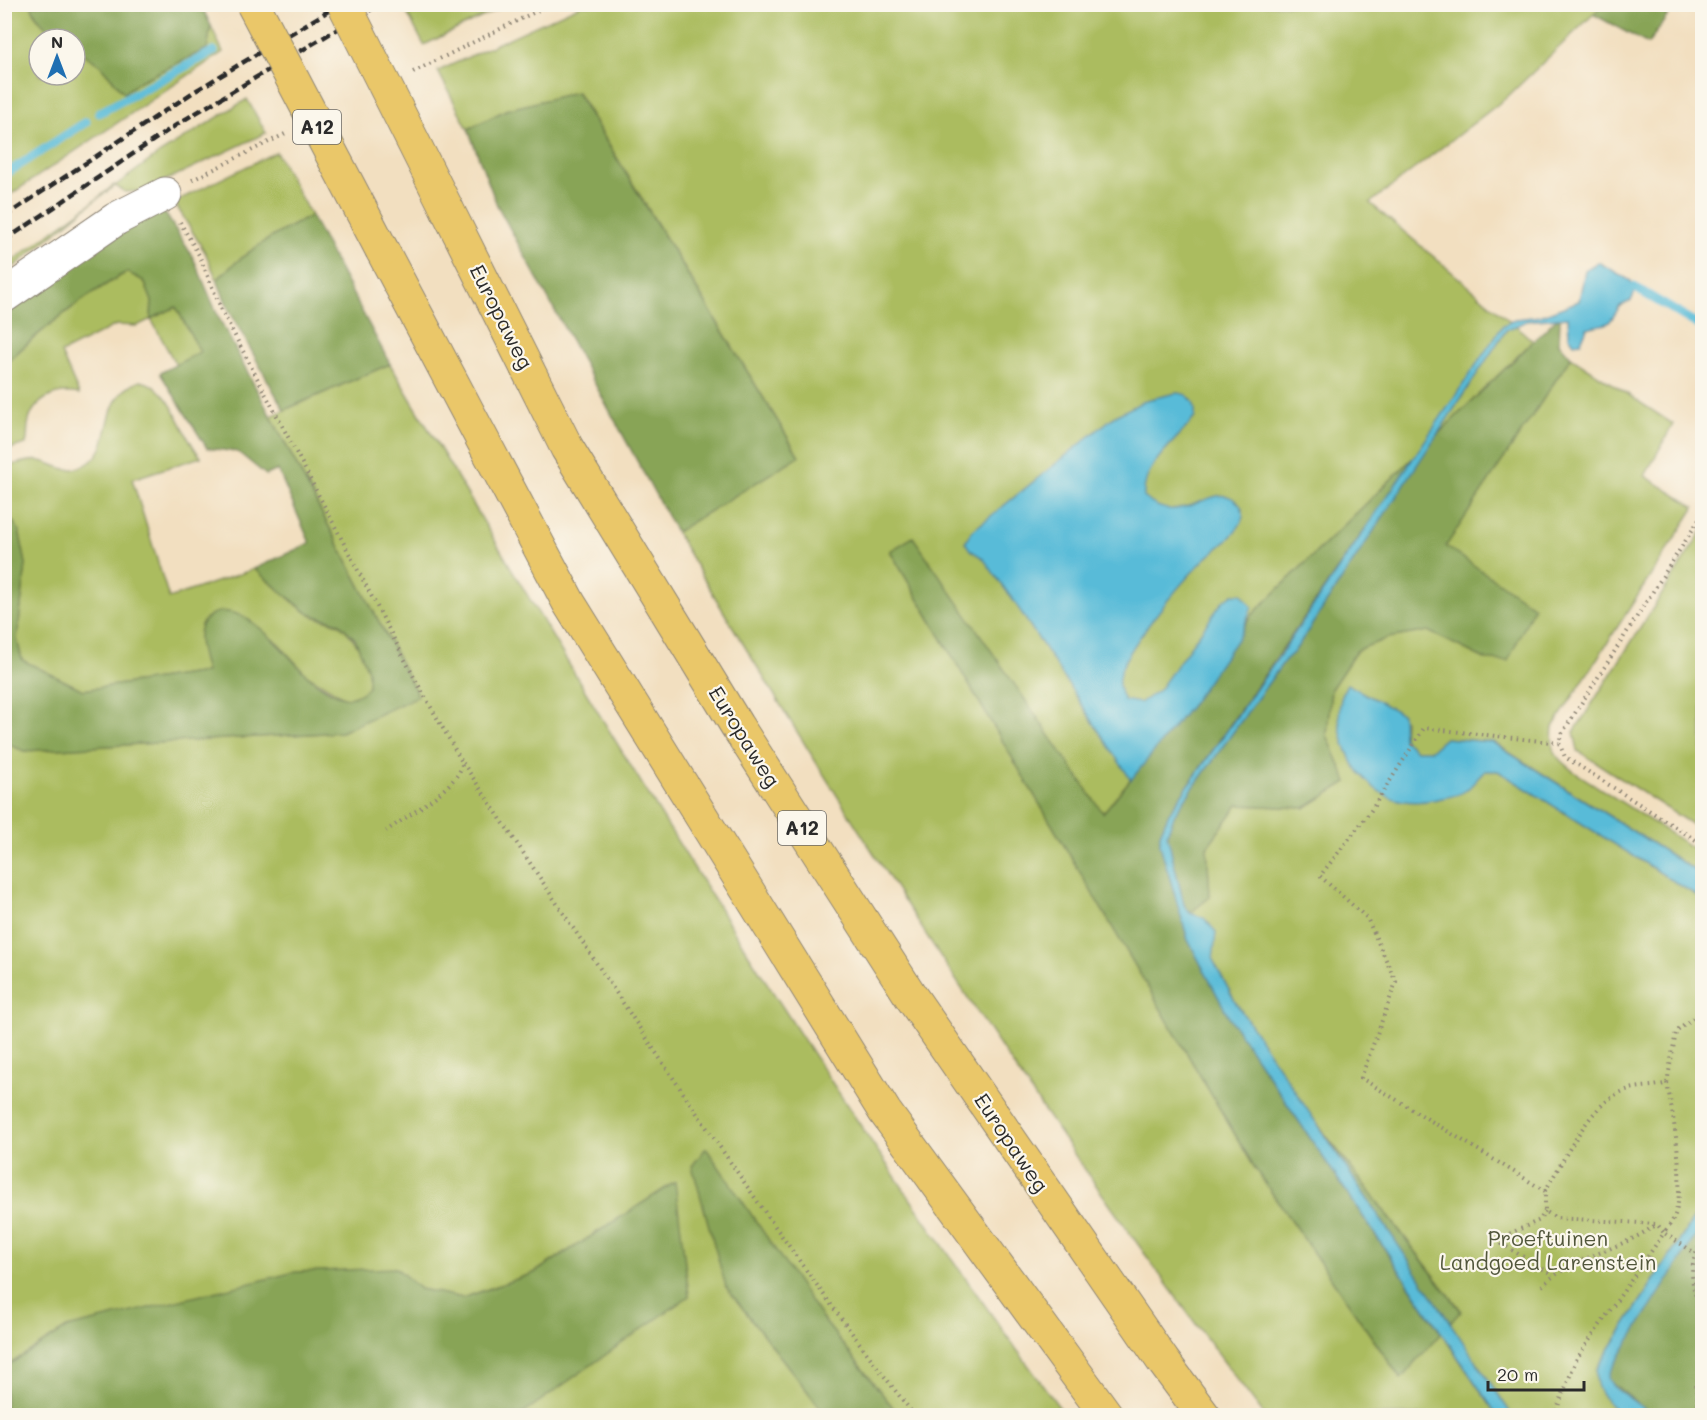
<svg xmlns="http://www.w3.org/2000/svg" width="1707" height="1420" font-family="Mali,sans-serif">
  <style>
    .green { fill: #abbc5f; stroke: #6b7445; stroke-width: 1.5 }
    .forest { fill: #88a456; stroke: #5a6840; stroke-width: 1.5 }
    .water { fill: #59bbd8; stroke: #427382; stroke-width: 1.5 }
    .lines { fill: none; stroke-linecap: round; stroke-linejoin: round }
    .stream { stroke: #59bbd8; stroke-width: 9 }
    .minor-casing { stroke: #8e8576; stroke-width: 35 }
    .highway-casing { stroke: #8e8576; stroke-width: 35 }
    .path { stroke: #8e8576; stroke-width: 4; stroke-dasharray: 1.5 4.5; stroke-linecap: butt }
    .minor { stroke: #fff; stroke-width: 33 }
    .highway { stroke: #eac769; stroke-width: 33 }
    .rail { stroke: #2b2b2b; stroke-width: 4.5; stroke-dasharray: 9 4.5; stroke-linecap: butt }
    .highway-bridge-casing { stroke: #8e8576; stroke-width: 35; stroke-linecap: butt }
    .highway-bridge { stroke: #eac769; stroke-width: 33 }
    .labels { text-anchor: middle; stroke-width: 4.5; stroke-linejoin: round; paint-order: stroke }
    .shield { fill: #fbf7ec; stroke: #696865; stroke-width: 1.5 }
    .shield-label { font-size: 20px; font-weight: bold; fill: #2b2b2b }
    .street-label { font-size: 21px; fill: #2b2b2b; stroke: #fbf7ec }
    .park-label { font-size: 21px; fill: #51563b; stroke: #fbf7ec }
  </style>
  <rect width="100%" height="100%" fill="#fbf7ec"/>
  <filter id="ink" filterUnits="userSpaceOnUse"><feTurbulence type="fractalNoise" baseFrequency=".0167" numOctaves="2"/><feDisplacementMap in="SourceGraphic" scale="12" xChannelSelector="R" yChannelSelector="G"/><feConvolveMatrix kernelMatrix="1 2 1 2 8 2 1 2 1" color-interpolation-filters="sRGB"/></filter>
  <filter id="wash" filterUnits="userSpaceOnUse"><feTurbulence type="fractalNoise" baseFrequency=".008" numOctaves="4" result="noise"/><feDisplacementMap in="SourceGraphic" scale="24" xChannelSelector="R" yChannelSelector="G"/><feGaussianBlur stdDeviation="1.35" result="paint"/><feColorMatrix in="noise" values="0 0 0 0 0 0 0 0 0 0 0 0 0 0 0 0 0 1.4 0 .05"/><feComposite in="paint" operator="in"/></filter>
  <g filter="url(#wash)">
    <rect width="100%" height="100%" fill="#f2dfc0"/>
    <!-- green -->
    <path class="green" d="M418 4H507V5L424 45 406 11Z
      M5 5H31L37 18 62 39H39V75H75V48L100 65 124 93 140 81 207 49 211 26 223 52 5 198Z
      M581 5H1603L1506 98 1370 203 1511 322 1503 326 1416 455 1250 617 1192 704 1103 813 890 551 1256 1170 1400 1378 1441 1333 1497 1415H1264C1050 1134 856 836 676 532L799 456 577 92 506 110 468 129 438 71Z
      M247 99 266 133 143 191 125 192 114 185 5 274 4 267 160 153Z
      M276 152 311 216C275 234 245 251 217 280L205 252 174 202Z
      M127 272 144 281 152 301 151 318 176 307 200 352 176 365 151 319 137 326 116 325 61 353 79 394C56 389 32 400 28 425 27 432 28 437 26 444L5 450V364C42 329 82 297 127 272Z
      M1515 325 1533 341 1434 438 1506 330Z
      M1571 357 1673 424 1645 476 1695 507 1553 727C1550 752 1556 759 1576 773L1702 854V875L1493 742 1445 738 1431 750H1416L1403 739 1404 720 1340 727 1353 763 1430 800 1464 791 1485 771H1498L1702 899V1206L1596 1370 1652 1415H1512L1450 1323 1461 1310 1302 1104 1236 1003 1213 960V951L1190 913 1210 897 1207 847 1238 805 1305 808 1347 782 1327 735 1331 689 1357 650 1388 638 1428 631 1487 660 1534 607 1445 547Z
      M390 364C602 722 815 1081 1065 1415H899L822 1318 726 1287 826 1415H520L689 1296 674 1183 534 1273 462 1298 420 1289 396 1268 67 1328 5 1367V743L24 751 341 732 418 696 271 416Z
      M140 381C173 386 181 435 201 457L132 479 169 598 254 569C270 581 295 606 311 615 320 620 334 620 341 626 361 643 391 695 345 698L307 675 275 640 201 625 199 640 206 672 83 690 22 660 17 639 26 564 19 530 5 511V467C16 464 29 459 41 461 58 465 65 475 85 465 119 448 94 399 140 381Z
      M1702 531V831L1578 751 1574 732Z"/>
    <!-- forest -->
    <path class="forest" d="M31 5H201L211 26 207 49 140 81 124 93 100 65 75 48V39C55 39 38 23 31 5Z
      M1603 5V4L1675 5 1648 44 1593 14Z
      M576 92 799 456 676 532 497 205 468 129 506 110Z
      M148 213H165L193 257 218 316 418 696 341 732 24 751 5 743V511L19 530 26 564 17 639 22 660 83 690 206 672C202 656 191 627 209 616 242 595 285 654 305 673 314 682 332 694 344 697 353 700 362 693 368 687V671L355 639 339 623 309 614 254 569 310 543 278 470 266 475 238 452 207 448 160 373 200 352 176 307 151 319 152 301 144 281 127 272C82 297 42 329 5 364V308Z
      M311 216 390 364 284 410 229 310 217 280C245 251 275 234 311 216Z
      M1560 318 1559 343 1571 357 1446 546 1534 607 1508 661 1487 660 1428 631 1388 638 1357 650 1331 689 1327 735 1347 782 1305 808 1238 805 1207 847 1210 897 1190 913 1184 905 1167 834 1175 813 1285 660 1294 652 1434 438 1556 319Z
      M1416 455 1169 813 1160 834V845L1188 940 1230 1019 1441 1333 1401 1379 1256 1170 890 551 913 537 1103 813 1192 704 1250 617Z
      M1318 1125 1461 1311 1450 1323Z
      M706 1148 822 1318 899 1415H826L726 1287 692 1166Z
      M675 1182 689 1296 520 1415H5V1367L67 1328 295 1272 396 1268 420 1289 463 1298 534 1273Z
      M1702 1206V1415H1652L1596 1370Z"/>
    <!-- water -->
    <path class="water" d="M1598 262 1631 281 1635 292 1631 301 1620 306C1605 330 1612 321 1587 328L1581 342 1574 343 1569 336 1568 317 1527 321 1506 330 1294 652 1285 660 1175 813 1167 834 1184 905 1190 913 1204 918 1216 932 1213 960 1236 1003 1512 1415H1497L1230 1019 1188 940 1160 845V834L1169 813 1280 655 1503 325 1516 319 1540 316 1579 301 1585 270Z
      M1176 393C1191 393 1196 403 1195 417 1177 442 1142 463 1144 497 1182 533 1215 475 1239 504 1246 512 1243 521 1237 529 1228 543 1212 551 1201 563 1180 584 1123 651 1119 678 1118 687 1120 693 1124 700L1140 703 1159 690 1223 601 1233 594H1242L1252 607 1240 635 1192 704 1131 780 1015 603 983 558 970 550 965 542 971 532 1115 416 1146 400Z
      M1347 684 1402 714 1403 739 1416 750H1431L1445 738 1492 742 1702 875V899L1498 771H1485C1478 777 1472 786 1465 791 1458 796 1446 797 1438 799 1424 802 1406 803 1392 798 1352 783 1325 722 1347 684Z
      M1702 1206V1226L1609 1373 1608 1379 1615 1388 1653 1415H1623C1607 1403 1594 1392 1596 1370Z"/>
    <g class="lines">
      <!-- stream -->
      <path class="stream" d="M99 113 214 51
        M4 175 86 122
        M1624 291 1634 287 1702 327"/>
    </g>
  </g>
  <g filter="url(#ink)">
    <g class="lines">
      <!-- minor casing -->
      <g class="minor-casing">
        <path id="minor" d="M4 296 116 219 165 194"/>
      </g>
      <!-- highway casing -->
      <g class="highway-casing">
        <path id="highway" d="M448 211 567 448 737 726 910 995 1163 1361 1204 1416
          M382 250 569 603 885 1112 1107 1416"/>
      </g>
      <!-- path -->
      <path class="path" d="M413 72 551 4
        M192 180 285 134
        M180 222 199 255 223 313 415 679 462 762C464 783 403 819 386 831
        M1702 480V482
        M1702 515 1561 735 1559 743 1565 757 1702 844
        M463 763C611 982 752 1207 915 1416
        M1667 1083C1673 1115 1687 1188 1674 1217 1672 1223 1667 1228 1664 1233L1695 1253
        M1545 1191C1564 1161 1588 1106 1621 1092 1636 1085 1653 1088 1667 1083L1676 1032 1702 1011
        M1545 1211 1540 1220 1500 1238 1502 1244 1553 1275
        M1702 1242C1686 1267 1692 1288 1702 1314
        M1542 1286C1573 1256 1622 1250 1657 1224
        M1554 1416 1577 1358 1664 1233 1657 1224 1556 1218 1545 1211V1191L1361 1078 1396 982 1367 918 1320 876 1370 812 1424 728 1559 743
        M1700 1416 1695 1384 1702 1374"/>
      <!-- minor -->
      <use href="#minor" class="minor"/>
      <!-- highway -->
      <use href="#highway" class="highway"/>
      <!-- rail -->
      <path class="rail" d="M4 217 192 93 340 4
        M4 241 179 123 380 4"/>
      <!-- highway-bridge casing -->
      <g class="highway-bridge-casing">
        <path id="highway-bridge" d="M253 4 382 250
          M344 4 448 211"/>
      </g>
      <!-- highway-bridge -->
      <use href="#highway-bridge" class="highway-bridge"/>
    </g>
  </g>
  <g class="labels">
    <!-- shield labels -->
    <g class="shield">
      <rect x="293" y="110" width="48" height="34" rx="4.5"/>
      <rect x="778" y="811" width="48" height="34" rx="4.5"/>
    </g>
    <g class="shield-label">
      <text x="317" y="134">A12</text>
      <text x="802" y="835">A12</text>
    </g>
    <!-- street labels -->
    <g class="street-label">
      <text transform="translate(501 317) rotate(63)" y="7">Europaweg</text>
      <text transform="translate(744 737) rotate(58)" y="7">Europaweg</text>
      <text transform="translate(1011 1143) rotate(56)" y="7">Europaweg</text>
    </g>
    <!-- park labels -->
    <g class="park-label">
      <text x="1548" y="1246">Proeftuinen<tspan x="1548" dy="24">Landgoed Larenstein</tspan></text>
    </g>
  </g>
  <!-- margin -->
  <rect width="1707" height="1420" fill="none" stroke="#fbf7ec" stroke-width="24"/>
  <!-- north arrow -->
  <g transform="translate(57 57)"><circle r="28" fill="#fbf7ec" stroke="#a8a59f" stroke-width="1.5"/>
  <path d="M0-4.5L10 22L0 15L-10 22Z" fill="#1f6fb2"/>
  <text y="-9" font-size="16" font-weight="bold" text-anchor="middle" fill="#2b2b2b">N</text>
  </g>
  <!-- scale -->
  <path d="M1488 1381v9h96v-9" fill="none" stroke="#2b2b2b" stroke-width="3"/>
  <text x="1497" y="1381" font-size="18" fill="#2b2b2b" stroke="#fbf7ec" stroke-width="4.5" paint-order="stroke">20 m</text>
</svg>
